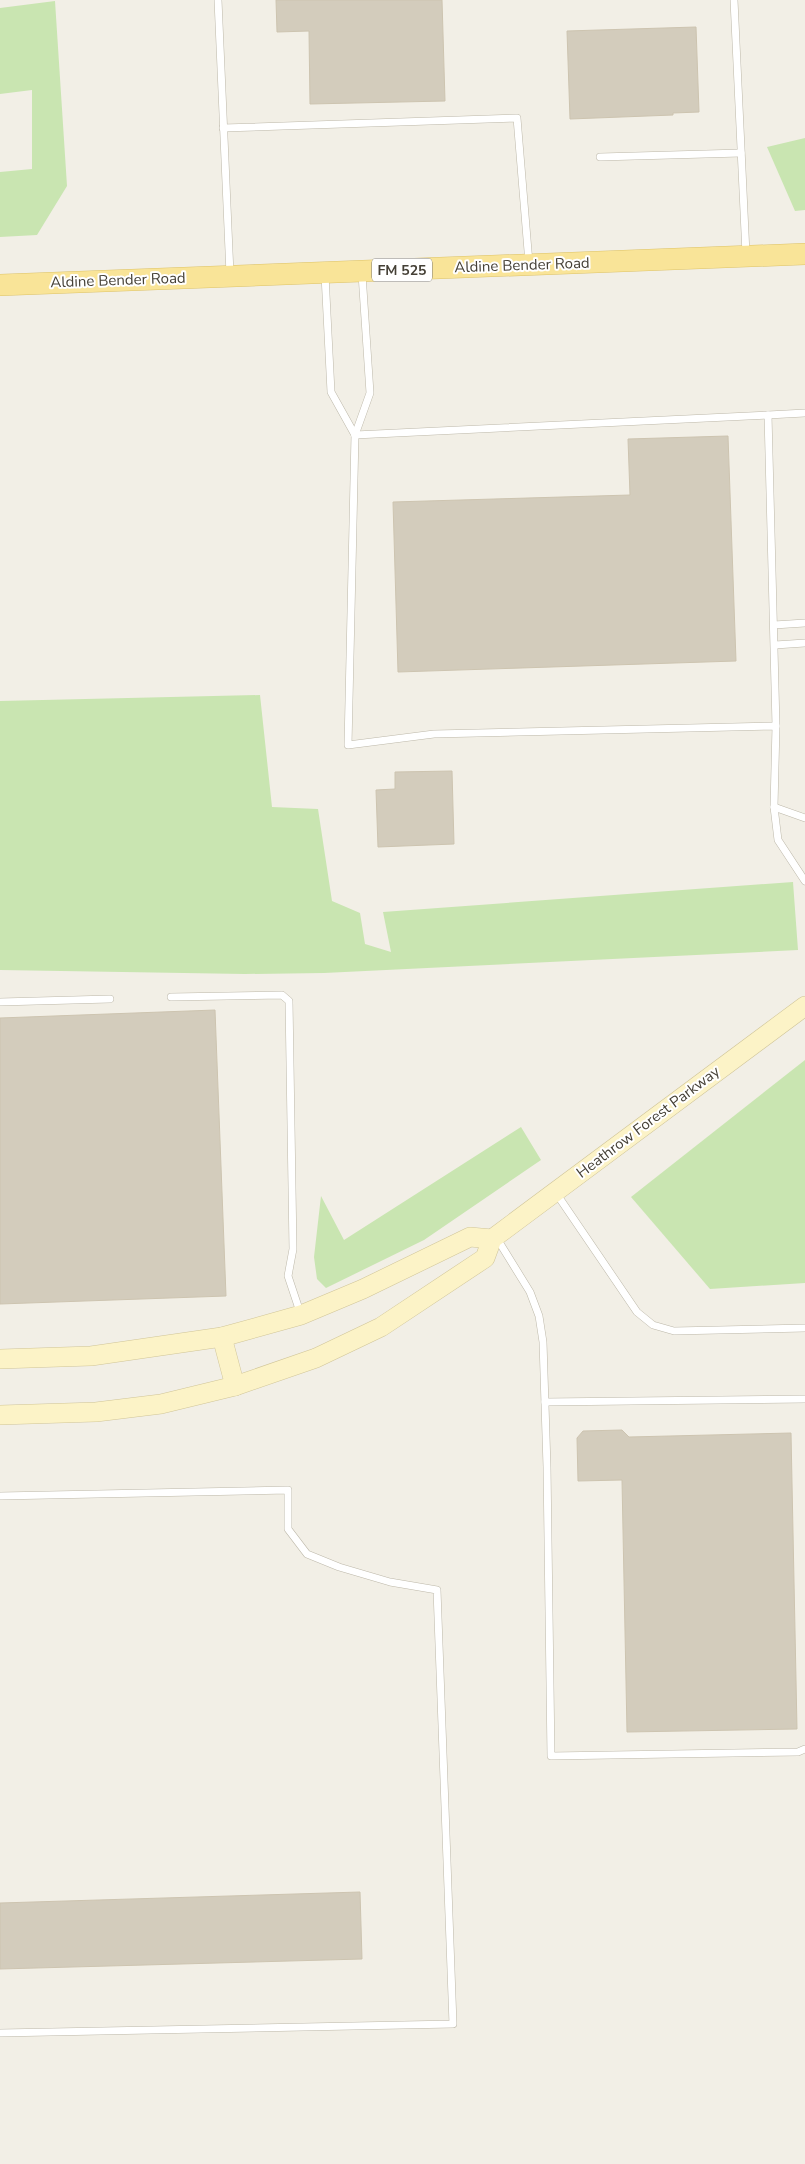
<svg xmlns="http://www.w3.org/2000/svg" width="805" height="2164" viewBox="0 0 805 2164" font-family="'Nunito Sans',sans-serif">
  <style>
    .green { fill: #c9e5b1 }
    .building { fill: #d3ccbc; stroke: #cdc4b0 }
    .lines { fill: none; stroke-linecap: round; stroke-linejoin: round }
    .lane-casing { stroke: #bdb8a9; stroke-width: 8 }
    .secondary-casing { stroke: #d0c598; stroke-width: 20 }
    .primary-casing { stroke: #ddc369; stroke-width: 22 }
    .lane { stroke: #fff; stroke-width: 7 }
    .secondary { stroke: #fcf3c7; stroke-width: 19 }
    .primary { stroke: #f9e498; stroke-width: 21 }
    .labels { text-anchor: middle; stroke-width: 4; stroke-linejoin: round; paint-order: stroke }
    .shield { fill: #fff; stroke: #7d7972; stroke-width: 1 }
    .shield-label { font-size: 14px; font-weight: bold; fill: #454036 }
    .street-label { font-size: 15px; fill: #454036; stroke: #fff }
  </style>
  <rect width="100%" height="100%" fill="#f2efe6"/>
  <g class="green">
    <path d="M55 1 67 186 37 235 0 237V172L32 169V90L0 94V8Z"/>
    <path d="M805 138V210L795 211 767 147Z"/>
    <path d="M260 695 272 807 318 809 332 901 360 913 365 944 391 952 383 912 793 882 798 950 324 973 245 974 0 970V701Z"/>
    <path d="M805 1060V1283L710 1289 631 1197Z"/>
    <path d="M521 1127 541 1160 424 1240 326 1288 317 1279 314 1257 321 1196 344 1240Z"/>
  </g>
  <g class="building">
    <path d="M276 0H442L445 101 310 104 309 31 277 32Z"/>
    <path d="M696 27 699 112 673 113V115L570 119 567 31Z"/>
    <path d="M728 436 736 661 398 672 393 502 630 495 628 439Z"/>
    <path d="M452 771 454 844 378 847 376 790 395 789V772Z"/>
    <path d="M215 1010 226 1296 0 1304V1018Z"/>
    <path d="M622 1430 629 1437 791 1433 797 1729 627 1732 622 1480 578 1481 577 1438 583 1431Z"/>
    <path d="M360 1892 362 1959 0 1969V1903Z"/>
  </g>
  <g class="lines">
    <defs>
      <g id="lane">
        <path d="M218 0 230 274"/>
        <path d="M734 0 746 254"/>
        <path d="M223 128 517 118 529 263"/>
        <path d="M600 157 741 153"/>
        <path d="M362 274 370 393 355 435 348 745 434 734 776 726 774 807 778 840 805 881"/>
        <path d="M325 275 331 392 355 435"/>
        <path d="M768 415 805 413"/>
        <path d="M355 435 768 415 776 726"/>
        <path d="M774 625 805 623"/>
        <path d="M775 645 805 643"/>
        <path d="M774 807 805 818"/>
        <path d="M171 997 282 995 289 1001 293 1249 288 1276 301 1315"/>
        <path d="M0 1002 110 999"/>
        <path d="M556 1193 637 1312 653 1325 674 1331 805 1328"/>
        <path d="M496 1237 530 1292 539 1316 543 1342 547 1467 551 1756 798 1752 805 1749"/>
        <path d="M545 1402 805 1399"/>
        <path d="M0 1496 288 1490V1529L307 1554 339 1567 390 1582 437 1590 453 2024 0 2033"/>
      </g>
      <g id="secondary">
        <path d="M222 1337 235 1386"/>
        <path d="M0 1359 91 1356 222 1337 301 1315 363 1289 470 1237 492 1239"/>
        <path d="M0 1415 96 1412 161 1404 235 1386 316 1358 381 1327 485 1258 492 1239 805 1006"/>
      </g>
      <path id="primary" d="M0 285 805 254"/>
    </defs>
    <use href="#lane" class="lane-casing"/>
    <use href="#secondary" class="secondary-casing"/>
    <use href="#primary" class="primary-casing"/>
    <use href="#lane" class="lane"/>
    <use href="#secondary" class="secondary"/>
    <use href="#primary" class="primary"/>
  </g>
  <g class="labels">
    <rect class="shield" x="372" y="258.5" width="60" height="23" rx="4"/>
    <g class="shield-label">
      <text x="402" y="275">FM 525</text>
    </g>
    <g class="street-label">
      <text transform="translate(522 265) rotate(-2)" y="5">Aldine Bender Road</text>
      <text transform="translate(118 280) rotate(-2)" y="5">Aldine Bender Road</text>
      <text transform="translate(648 1122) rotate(-37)" y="5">Heathrow Forest Parkway</text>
    </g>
  </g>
</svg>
